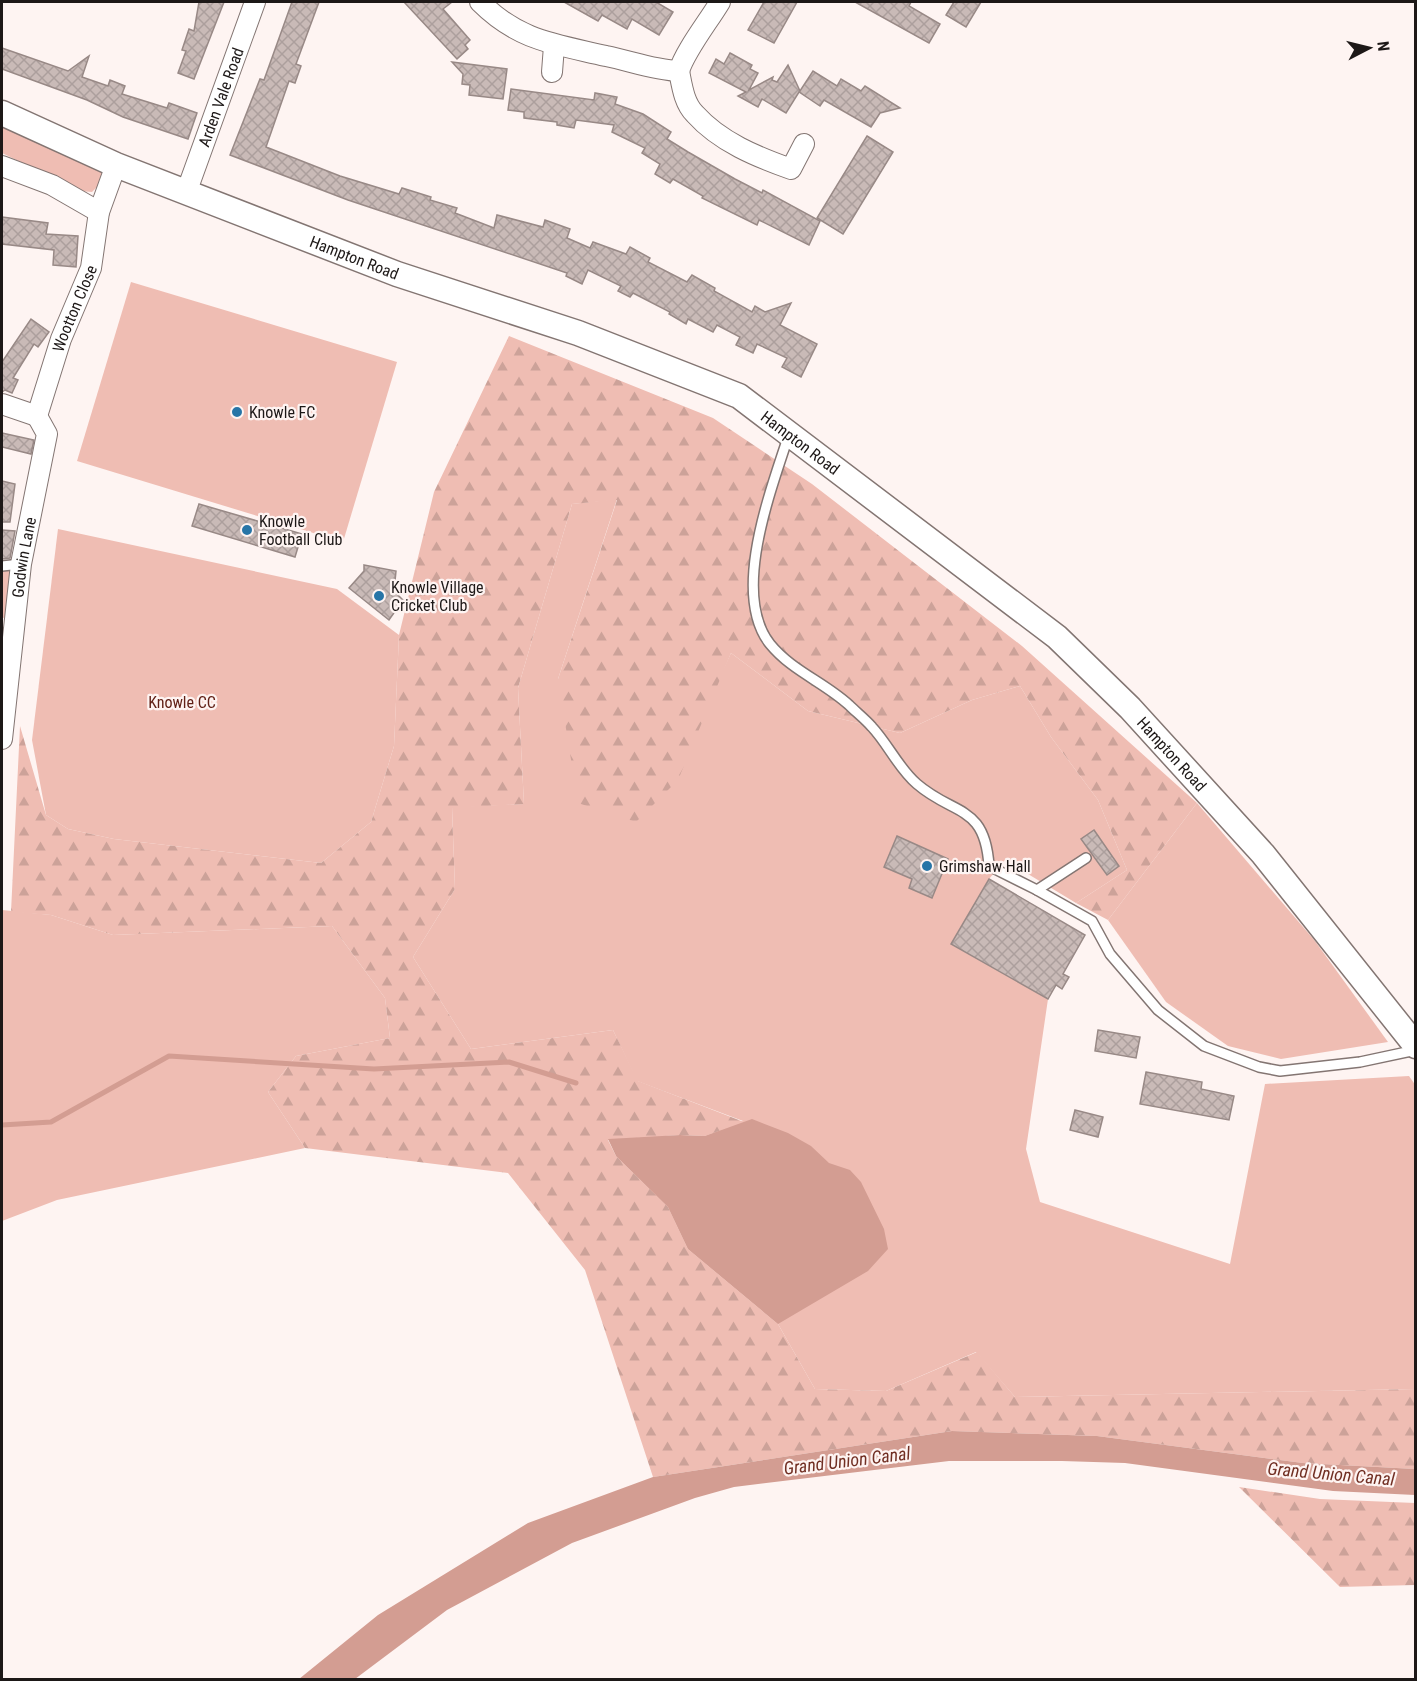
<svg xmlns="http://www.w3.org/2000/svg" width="1417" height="1681" viewBox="0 0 1417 1681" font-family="'Roboto Condensed',sans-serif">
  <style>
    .green { fill: #efbdb3 }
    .forest { fill: url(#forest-firs) }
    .water { fill: #d39d92 }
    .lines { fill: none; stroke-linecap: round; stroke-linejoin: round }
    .stream { stroke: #d39d92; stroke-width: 5 }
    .building { fill: url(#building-cross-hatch); stroke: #988986; stroke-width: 1.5 }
    .service-casing { stroke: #837572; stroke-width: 12 }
    .minor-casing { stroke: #837572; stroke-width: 22 }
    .tertiary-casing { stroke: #837572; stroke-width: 27 }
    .service { stroke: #fff; stroke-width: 9 }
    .minor { stroke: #fff; stroke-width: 20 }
    .tertiary { stroke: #fff; stroke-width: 24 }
    .poi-dot { fill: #2775a7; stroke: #fef4f2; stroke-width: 2 }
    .labels { text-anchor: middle; stroke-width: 4.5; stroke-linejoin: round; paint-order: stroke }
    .street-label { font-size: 16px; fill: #1d1817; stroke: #fef4f2 }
    .poi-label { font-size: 16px; fill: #1d1817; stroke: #fef4f2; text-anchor: start }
    .park-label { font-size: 16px; fill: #612016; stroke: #fef4f2 }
    .water-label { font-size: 18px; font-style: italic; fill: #712f23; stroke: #fef4f2 }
  </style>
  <defs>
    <pattern id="forest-firs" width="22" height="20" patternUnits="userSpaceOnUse" patternTransform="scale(1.5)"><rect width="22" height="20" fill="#efbdb3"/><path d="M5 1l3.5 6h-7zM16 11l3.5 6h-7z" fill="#cca299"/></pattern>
    <pattern id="building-cross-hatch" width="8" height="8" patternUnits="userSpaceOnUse" patternTransform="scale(1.5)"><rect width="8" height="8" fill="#c9bab7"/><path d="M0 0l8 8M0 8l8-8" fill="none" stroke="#ac9f9d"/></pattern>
  </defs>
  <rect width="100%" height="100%" fill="#fef4f2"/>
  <g class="green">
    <path d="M2 121 95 162 102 174 99 185 92 192 80 191 2 153Z"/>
    <path d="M131 282 397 362 343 542 77 461Z"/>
    <path d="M617 499 558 679 716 685 731 653 808 711 900 733 972 700 1020 686 1051 737 1098 800 1127 870 1076 903 1005 860 989 879 951 944 1048 999 1026 1149 1040 1202 1230 1264 1265 1084 1409 1076 1416 1086 1415 1389 1015 1397 976 1352 886 1391 815 1389 778 1324 688 1249 668 1207 616 1156 642 1136H705L743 1121 637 1081 613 1030 471 1049 413 957 455 889 452 807 524 804 518 688 572 504Z"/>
    <path d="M58 529 337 589 399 635 394 746 371 822 321 863 114 839 68 829 46 815 32 740Z"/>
    <path d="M16 567 10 617 2 618V570Z"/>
    <path d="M1197 803 1315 941 1388 1042 1281 1059 1228 1046 1166 1002 1108 920Z"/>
    <path d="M2 910 51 915 113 935 332 926 385 998 390 1038 296 1056 268 1092 305 1148 57 1200 2 1221Z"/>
  </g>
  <g class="forest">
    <path d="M509 336 713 418 812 484 1022 646 1197 803 1108 920 1076 903 1127 870 1098 800 1051 737 1020 686 972 700 900 733 808 711 731 653 678 780 636 822 578 803 558 679 617 500 572 504 518 688 524 804 452 808 455 889 413 957 471 1049 613 1030 638 1081 744 1122 705 1136 680 1135 608 1140 616 1156 668 1207 688 1249 778 1324 815 1389 886 1391 977 1352 1015 1397 1415 1389V1469L1303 1463 1097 1436 952 1431 653 1477 585 1270 508 1173 305 1148 268 1092 296 1056 390 1038 385 998 332 926 113 935 51 915 11 912 20 726 46 815 68 829 114 839 321 863 371 822 394 746 399 635 434 492Z"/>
    <path d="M1239 1487 1320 1499 1415 1503V1585L1340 1587Z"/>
  </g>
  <g class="water">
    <path d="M752 1119 788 1133 811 1146 829 1163 850 1170 861 1182 884 1229 888 1249 868 1271 778 1324 688 1249 668 1207 616 1156 608 1139 680 1135 705 1136Z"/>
    <path d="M952 1431 1097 1436 1303 1463 1415 1469V1495L1333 1491 1125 1463 1062 1461H949L734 1487 695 1498 572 1543 447 1610 355 1679H299L378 1615 528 1523 653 1477Z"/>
  </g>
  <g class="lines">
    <path class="stream" d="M2 1125 51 1122 169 1056 374 1069 509 1062 576 1083"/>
  </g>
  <g class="building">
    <path d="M199 2H224L194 79 178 73 186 51 182 50 189 29 194 31Z"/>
    <path d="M292 2H319L296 64 301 66 295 83 289 81 266 147 340 176 399 194 402 188 431 197 430 200 457 208 455 213 494 228 497 215 543 227 545 220 570 229 567 238 590 248 593 242 626 254 630 247 650 258 648 262 687 282 692 275 715 288 714 291 752 312 755 306 765 312 791 303 780 325 817 344 801 377 782 367 787 358 757 344 753 353 736 345 740 337 717 325 713 332 688 319 686 324 669 314 670 312 633 293 630 297 618 291 621 286 588 270 582 284 566 276 567 273 348 200 230 155 260 79 264 80Z"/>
    <path d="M404 2H452L443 9 470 40 465 45 468 49 457 59Z"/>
    <path d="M564 2H656L673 12 659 35 632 19 627 29 602 15 598 21Z"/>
    <path d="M764 2H797L774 43 748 30Z"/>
    <path d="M855 2H911L909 6 940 24 929 43Z"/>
    <path d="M954 2H981L966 27 946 15Z"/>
    <path d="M2 48 68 71 89 56 82 77 108 86 110 80 125 86 122 94 167 108 169 103 197 113 188 139 123 117 87 100 2 69Z"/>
    <path d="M730 53 752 65 750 69 758 73 749 90 773 77 772 80 777 82 788 65 800 91 813 71 837 86 841 79 861 91 865 86 900 108 880 113 871 127 824 100 820 106 799 92 786 113 762 99 758 107 738 96 746 92 709 73 716 59 724 64Z"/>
    <path d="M452 62 507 69 503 99 469 95 470 85 462 84 463 74Z"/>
    <path d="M511 89 594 100 595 93 617 97 615 104 643 114 671 132 667 139 688 152 735 179 762 193 763 190 820 221 809 245 759 220 757 225 702 198 703 196 673 179 670 183 655 174 660 164 642 153 645 148 612 132 614 125 576 120 574 128 557 125V122L524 118V112L508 110Z"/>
    <path d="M867 136 893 152 843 234 817 218Z"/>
    <path d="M2 217 48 223 46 234 78 236 76 267 53 265 54 250 2 244Z"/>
    <path d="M31 319 49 332 38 347 34 344 13 378 18 380 12 393 5 390 2 392V362Z"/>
    <path d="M2 433 34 440 31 454 2 447Z"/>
    <path d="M2 481 15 484 10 522H2Z"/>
    <path d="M199 504 302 534 295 557 192 526Z"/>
    <path d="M2 530 15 531 10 558 2 559Z"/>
    <path d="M364 565 396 571 394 591 403 600 389 620 349 588 364 571Z"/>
    <path d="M1094 830 1119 866 1107 875 1081 839Z"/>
    <path d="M897 836 948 859 932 898 909 888 912 879 884 867Z"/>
    <path d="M989 879 1085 935 1063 974 1069 977 1062 989 1056 985 1048 999 951 944Z"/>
    <path d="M1098 1030 1140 1037 1136 1058 1095 1051Z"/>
    <path d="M1146 1072 1202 1082 1201 1089 1234 1096 1229 1120 1140 1104Z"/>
    <path d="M1075 1110 1103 1117 1098 1137 1070 1130Z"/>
  </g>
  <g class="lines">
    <defs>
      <g id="service">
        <path d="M789 434C772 488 730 593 770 644 792 671 824 682 849 705 856 712 865 719 872 727 888 744 899 769 917 784 954 816 985 804 989 866L1037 890 1086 858"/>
        <path d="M2 566 21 564"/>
        <path d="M1037 890 1092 921 1110 954 1158 1010 1204 1046 1259 1067 1280 1071 1360 1062 1416 1050"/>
      </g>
      <g id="minor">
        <path d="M480 2C519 41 555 44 606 56 631 61 653 70 679 71 685 51 708 22 720 2"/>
        <path d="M679 71C682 86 684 103 695 114 720 142 757 157 791 169L804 144"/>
        <path d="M552 72 554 46"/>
        <path d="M2 166 52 185 99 212"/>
        <path id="s1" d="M186 193 255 2"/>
        <path d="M2 404 37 416"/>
        <path id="s2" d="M37 416 61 339 91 268 99 212 116 165"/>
        <path id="s3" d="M2 739 21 564 47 434 37 416"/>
      </g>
      <g id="tertiary">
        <path id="s4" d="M2 113 116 165 397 274 578 333 739 396 1057 637 1130 708 1263 854 1416 1046"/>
      </g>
    </defs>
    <use href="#service" class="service-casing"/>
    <use href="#minor" class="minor-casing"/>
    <use href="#tertiary" class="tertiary-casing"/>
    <use href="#service" class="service"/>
    <use href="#minor" class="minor"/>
    <use href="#tertiary" class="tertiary"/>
  </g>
  <g class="poi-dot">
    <circle cx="237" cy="412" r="6"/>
    <circle cx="247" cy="530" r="6"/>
    <circle cx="379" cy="596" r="6"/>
    <circle cx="927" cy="866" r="6"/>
  </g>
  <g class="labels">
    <g class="street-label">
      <text dy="6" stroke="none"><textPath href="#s1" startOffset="102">Arden Vale Road</textPath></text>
      <text dy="6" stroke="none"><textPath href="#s4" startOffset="381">Hampton Road</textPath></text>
      <text dy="6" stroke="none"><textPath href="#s2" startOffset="114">Wootton Close</textPath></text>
      <text dy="6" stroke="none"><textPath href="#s4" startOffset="867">Hampton Road</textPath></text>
      <text dy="6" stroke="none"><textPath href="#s3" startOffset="183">Godwin Lane</textPath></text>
      <text dy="6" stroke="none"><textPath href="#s4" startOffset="1353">Hampton Road</textPath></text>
    </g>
    <g class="poi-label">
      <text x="249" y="418">Knowle FC</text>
      <text x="259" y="527">Knowle<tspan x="259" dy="18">Football Club</tspan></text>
      <text x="391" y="593">Knowle Village<tspan x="391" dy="18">Cricket Club</tspan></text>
      <text x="939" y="872">Grimshaw Hall</text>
    </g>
    <g class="park-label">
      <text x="182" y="708">Knowle CC</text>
    </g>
    <g class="water-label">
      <text transform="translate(847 1461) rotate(-7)" y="6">Grand Union Canal</text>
      <text transform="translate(1331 1474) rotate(5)" y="6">Grand Union Canal</text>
    </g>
  </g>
  <rect width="1417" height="1681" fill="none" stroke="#1d1817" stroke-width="6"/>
  <g transform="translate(1369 48) rotate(83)" stroke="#fef4f2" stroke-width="4.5" paint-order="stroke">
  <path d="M0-4.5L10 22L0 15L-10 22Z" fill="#1d1817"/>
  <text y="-9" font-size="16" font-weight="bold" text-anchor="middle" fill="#1d1817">N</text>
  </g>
</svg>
